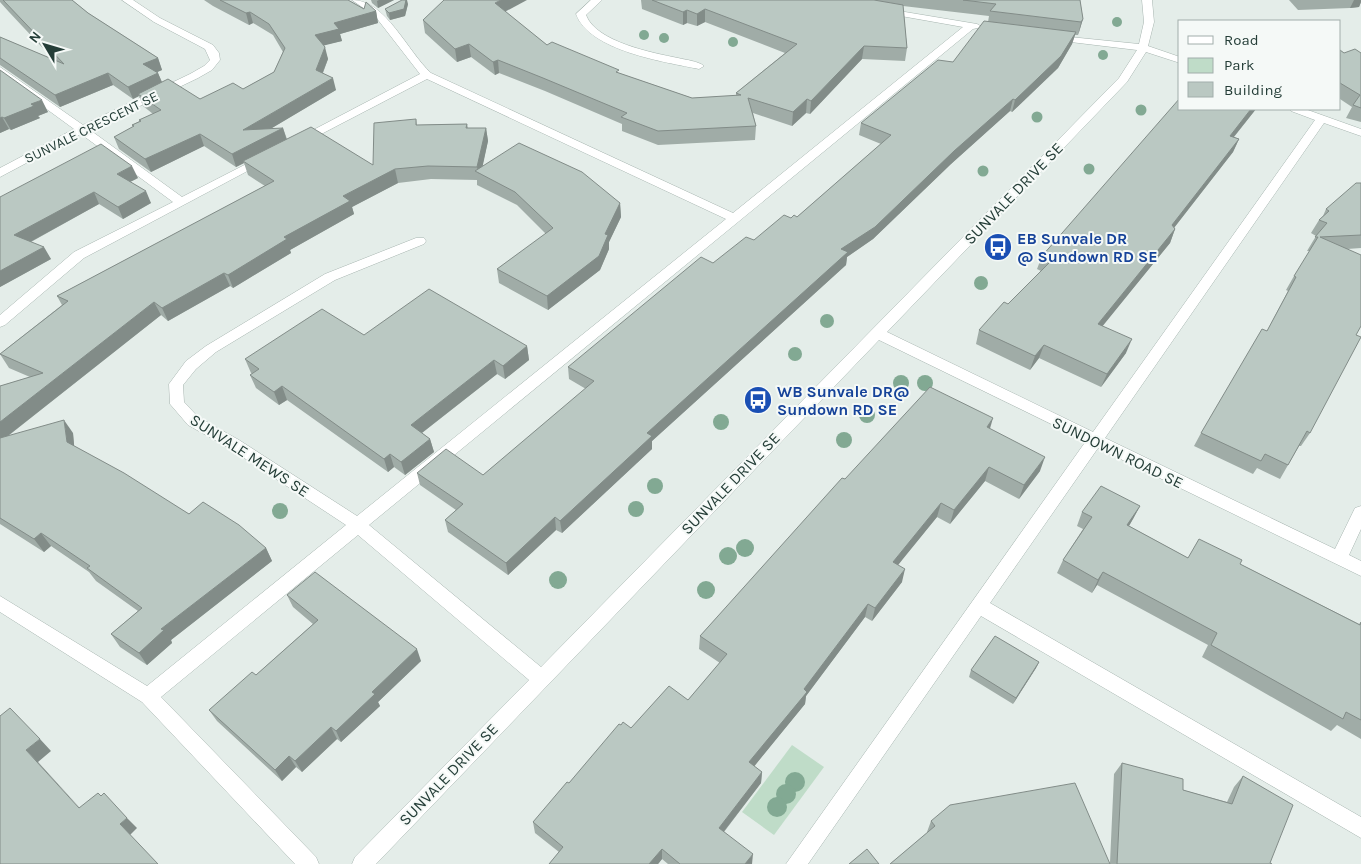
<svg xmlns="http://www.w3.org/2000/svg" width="1361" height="864" viewBox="0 0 1361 864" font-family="Karla,sans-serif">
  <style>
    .green { fill: #bfdcc8 }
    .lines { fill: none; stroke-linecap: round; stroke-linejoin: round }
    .minor-casing { stroke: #a7b5b0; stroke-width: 1 }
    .minor { fill: #fff; fill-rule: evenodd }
    .tree { fill: #82a993 }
    .wall { fill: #a0aca7 }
    .shaded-wall { fill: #828c88 }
    .building { fill: #bac8c2; stroke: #828c88 }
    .labels { text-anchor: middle; stroke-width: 4; stroke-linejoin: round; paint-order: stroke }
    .far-street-label { font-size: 14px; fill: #253e38; stroke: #f5f9f7 }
    .street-label { font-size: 16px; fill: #253e38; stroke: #f5f9f7 }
    .transit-label { font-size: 16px; font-weight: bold; fill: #164399; stroke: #f5f9f7; text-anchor: start }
  </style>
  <rect width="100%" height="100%" fill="#e4ede9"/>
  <path class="green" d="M792 745 824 767 774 835 742 812Z"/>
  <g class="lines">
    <defs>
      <g id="minor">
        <path d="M122 0H133L160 18 213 45 219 53 220 60 212 70 198 78 90 130 182 197 260 157H268L270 159 84 258 5 325 0 327V315L74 252 173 202 81 134 0 177V168L74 129 0 75V67L83 125 190 74 204 66 210 60 205 49 154 22Z"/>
        <path d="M352 0C386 0 407 51 431 73L733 213 963 27 884 13 881 12V8L977 24 982 27 973 29 369 525 541 667 1119 78 1137 50 1054 40 1050 39V35L1139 44 1144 22 1142 0H1152L1154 22 1148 46 1180 57V63L1146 52 1127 82 887 332 1093 432 1315 120 1291 111 1290 109H1305L1361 129V136L1324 123 1105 438 1335 549 1355 508 1361 506V529L1349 555 1361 561V576L1098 448 990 603 1361 817V838L981 616 808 864H786L1086 441 879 340 376 864H352L355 857 529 680 358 535 161 697 316 857 319 864H295L142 702 0 612V596L147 686 346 525 229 448 188 425 170 404 169 384 186 361 206 346 325 274 416 238H424L426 241 424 244 335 280 216 352 196 369 183 385 184 402 198 417 239 440 357 516 726 219 427 79 304 143H296V139L420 74 375 16Z"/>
        <path d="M591 0H602L586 15C596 42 653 53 678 58 686 60 698 61 704 66L699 69C665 62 589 51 576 14Z"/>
      </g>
    </defs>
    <use href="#minor" class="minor-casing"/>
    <use href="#minor" class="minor"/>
  </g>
  <g class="tree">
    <circle cx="1117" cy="22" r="5"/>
    <circle cx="644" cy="35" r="5"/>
    <circle cx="664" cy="38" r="5"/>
    <circle cx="733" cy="42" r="5"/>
    <circle cx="1103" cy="55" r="5"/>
    <circle cx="1141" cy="110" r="5.5"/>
    <circle cx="1037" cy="117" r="5.5"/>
    <circle cx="1089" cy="169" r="5.5"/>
    <circle cx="983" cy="171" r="5.5"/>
    <circle cx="981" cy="283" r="7"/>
    <circle cx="827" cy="321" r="7"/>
    <circle cx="795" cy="354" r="7"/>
    <circle cx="901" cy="383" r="8"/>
    <circle cx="925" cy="383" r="8"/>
    <circle cx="867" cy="415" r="8"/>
    <circle cx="721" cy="422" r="8"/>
    <circle cx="844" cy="440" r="8"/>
    <circle cx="655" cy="486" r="8"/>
    <circle cx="636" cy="509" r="8"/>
    <circle cx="280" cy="511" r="8"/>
    <circle cx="745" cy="548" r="9"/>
    <circle cx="728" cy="556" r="9"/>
    <circle cx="558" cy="580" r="9"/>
    <circle cx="706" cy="590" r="9"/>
    <circle cx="795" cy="782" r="10"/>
    <circle cx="786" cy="794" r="10"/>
    <circle cx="777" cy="807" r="10"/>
  </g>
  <g class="wall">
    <path d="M0 0H72L88 13 158 58 162 70 157 72 158 73 162 82 200 99 243 89 274 72 283 52 273 35 253 23 249 25 213 6 204 0H348L364 9 376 11 378 23 340 34 342 41 323 45 328 59 323 73 336 90 270 129 283 128 287 139 373 165 416 119 417 125 467 124 468 128H486L488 141 482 167 620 203 621 217 609 242V249L600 270 548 310 499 283 497 269 546 234 517 205 477 185V180L431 179 398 183 352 207 354 214 290 250 291 253 233 288 230 286 168 321 161 315 8 436 73 433 74 446 189 514 266 548 272 561 171 640 172 643 147 665 120 647 111 634 138 611 96 581 89 572 51 546 44 552 0 524V386L30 377 9 368 0 354 62 305 57 296 265 186 248 175 244 163 236 167 204 146 151 172 119 149 114 137 133 127 132 125 140 121 139 120 153 114 143 106 139 96 133 99 113 85 60 107 0 65V37L54 60 9 12 0 2Z"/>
    <path d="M371 0H394L378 8 372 3Z"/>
    <path d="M641 0H1080L1083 19 1079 32 1078 35H1075L1072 44 1058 68 1012 112 1010 111 951 164 873 239 847 257 846 265 652 441V449L562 533 556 530 508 575 448 532 445 520 456 510 420 485 417 473 483 475 586 389 569 379 568 367 713 263 754 240 791 218 797 217 881 144 859 135 861 123 953 62 988 22 989 16 903 6 907 48 905 61 862 59 810 114 806 113 792 126 753 113 756 126 755 140 658 145 622 131V124L545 91 499 73 495 75 471 57 457 62 425 33 423 20 505 12 547 45 619 73 692 98 736 96V93L785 53 705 22 697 26 687 23 683 25 642 9Z"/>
    <path d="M1289 0H1361V2L1359 7 1350 8 1298 10Z"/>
    <path d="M408 4 405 16 390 20 387 16 385 9Z"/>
    <path d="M1340 50 1344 53H1361V122L1346 118 1352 107 1340 99Z"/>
    <path d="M0 70 48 112 38 116 40 118 11 130 9 129 0 133Z"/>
    <path d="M1180 109H1256L1234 137 1239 139 1233 152 1174 228 1175 229 1170 243 1102 326 1126 353 1101 387 1039 358 1030 370 976 344 979 330 1008 304 1041 271 1037 269 1042 256Z"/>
    <path d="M138 178 130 182 151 203 123 219 99 204 31 242 51 259 0 287V197Z"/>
    <path d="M1361 183V248L1347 249 1310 433 1301 446H1299L1288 465 1280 479 1257 468 1253 474 1194 446 1201 433 1267 331 1288 291 1286 290 1294 276 1310 251H1307L1316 236 1311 233 1319 220 1323 216 1326 209Z"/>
    <path d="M364 335 527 346 529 360 505 379 497 374 422 433 430 439 434 452 405 475 394 467 388 472 287 400 279 405 256 388 250 375 252 373H251L245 359Z"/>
    <path d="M990 429 1040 471 1019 499 985 481 950 524 937 517 898 564 902 582 872 621 865 617 806 696 805 704 754 766 762 772 761 783 724 832 752 864H668L662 859 658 864H549L559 852 535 833 533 822 569 783 621 725 631 728 688 700 720 663 699 649 700 636 845 479Z"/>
    <path d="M1140 506 1129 526 1188 558 1240 564 1359 624 1361 622V739L1337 725 1331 731 1202 657 1208 645 1097 585 1092 593 1057 573 1063 560 1083 529 1077 526 1082 512Z"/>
    <path d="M287 595 421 661 378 702 380 706 341 742 337 739 302 772 296 767 282 781 217 721 209 710 256 675 313 624 293 607Z"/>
    <path d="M1039 662 1036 668 1013 704 969 677 971 670Z"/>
    <path d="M1122 763 1183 790 1227 802 1234 787 1243 776 1270 863 1272 864H890L927 833V832L931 821 1110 863 1114 774Z"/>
  </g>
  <g class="shaded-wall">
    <path d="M379 0H394L378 8 377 1Z"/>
    <path d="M406 0H407L408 4 405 16 390 20 389 13Z"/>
    <path d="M501 0H527L497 16 495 3Z"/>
    <path d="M1354 0H1361V2L1359 7 1350 8Z"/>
    <path d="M705 9V22L697 26V14Z"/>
    <path d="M687 10V23L683 25V12Z"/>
    <path d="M376 11 378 23 340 34 342 41 318 47 315 35 334 23Z"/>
    <path d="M250 12 253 23 249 25 246 13Z"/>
    <path d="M1083 19 1079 32 1078 35 1081 22Z"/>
    <path d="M1076 32 1072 44 1058 68 1012 112 1015 100Z"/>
    <path d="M469 44 471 57 457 62 455 49Z"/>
    <path d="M864 46 862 59 810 114 811 101Z"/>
    <path d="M325 47 328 59 319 82 316 70Z"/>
    <path d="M158 58 162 70 148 76 143 64Z"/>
    <path d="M498 60 499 73 495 75 493 62Z"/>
    <path d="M108 73 113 85 60 107 55 95Z"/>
    <path d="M158 73 163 85 138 94 139 96 133 99 128 87Z"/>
    <path d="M333 78 336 90 247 143 243 130Z"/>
    <path d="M807 99 806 113 792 126 793 112Z"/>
    <path d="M1013 99 1010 111 951 164 873 239 847 257 846 265 652 441V449L562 533 560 521 647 433 841 249Z"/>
    <path d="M42 100 48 112 38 116 40 118 11 130 4 118 31 104Z"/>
    <path d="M1251 109H1256L1224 149 1230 136Z"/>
    <path d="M2 117 9 129 0 133V118Z"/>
    <path d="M283 128 287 141 243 161 244 163 236 167 232 154Z"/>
    <path d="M486 128 488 141 481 174 478 173 477 167Z"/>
    <path d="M200 134 204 146 151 172 145 159Z"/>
    <path d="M1239 139 1233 152 1166 238 1172 225Z"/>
    <path d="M132 166 138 178 122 186 117 174Z"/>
    <path d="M395 169 398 183 352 207 354 214 290 250 291 253 233 288 228 275 343 196Z"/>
    <path d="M146 191 151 203 123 219 118 207Z"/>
    <path d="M94 192 99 204 21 247 14 235Z"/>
    <path d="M620 203 621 217 609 242V249L600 270 548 310 547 296 605 234Z"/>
    <path d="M1175 229 1170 243 1093 338 1098 324Z"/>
    <path d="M44 247 51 259 0 287V271Z"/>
    <path d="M224 273 230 286 168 321 162 308Z"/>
    <path d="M154 302 161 315 0 442V422Z"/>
    <path d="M1132 339 1126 353 1101 387 1107 374Z"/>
    <path d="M1044 345 1039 358 1030 370 1035 356Z"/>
    <path d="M527 346 529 360 505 379 503 366Z"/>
    <path d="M494 360 497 374 414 439 411 425Z"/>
    <path d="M282 386 287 400 279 405 274 392Z"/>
    <path d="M993 418 989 432 987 427Z"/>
    <path d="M64 420 73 433 75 455 67 442Z"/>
    <path d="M430 439 434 452 405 475 401 462Z"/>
    <path d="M390 454 394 467 388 472 384 459Z"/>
    <path d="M1045 457 1040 471 1019 499 1024 485Z"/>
    <path d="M989 467 985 481 950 524 954 510Z"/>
    <path d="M941 503 937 517 890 575 893 562Z"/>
    <path d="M1140 506 1133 519 1121 539 1127 525Z"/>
    <path d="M555 517 556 530 508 575 506 563Z"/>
    <path d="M41 533 51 546 44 552 34 539Z"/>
    <path d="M266 548 272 561 171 640 172 643 147 665 139 653 161 629Z"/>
    <path d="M905 569 902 582 872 621 875 608Z"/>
    <path d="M1103 572 1097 585 1092 593 1098 580Z"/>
    <path d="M868 604 865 617 806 696 805 704 748 774 749 762Z"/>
    <path d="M417 649 421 661 378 702 380 706 341 742 336 731 372 692Z"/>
    <path d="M1039 662 1036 668 1013 704 1016 698Z"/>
    <path d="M331 727 337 739 302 772 295 761Z"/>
    <path d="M40 739 51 751 38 762 90 819 26 750Z"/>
    <path d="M289 756 296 767 282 781 275 770Z"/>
    <path d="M762 772 761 783 718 839 719 828Z"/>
    <path d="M127 818 137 828 130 835 120 824Z"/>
    <path d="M662 849V859L658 864H649Z"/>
    <path d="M753 854 752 864H745Z"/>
  </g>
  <g class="building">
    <path d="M3 0H72L88 13 158 58 143 64 158 73 128 87 108 73 55 95 0 58V37L64 64Z"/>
    <path d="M220 0H348L364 9 366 2 376 11 334 23 339 29 315 35 325 47 316 70 333 78 243 130 283 128 232 154 200 134 145 159 114 137 134 126 132 125 141 121 139 120 161 110 138 94 168 79 200 99 233 83 243 89 274 72 285 48 269 24 250 12 246 13Z"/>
    <path d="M402 0H406L404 9 389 13 385 9Z"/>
    <path d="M444 0H501L495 3 547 45 552 42 619 70 616 72 692 98 741 95 736 93 797 44 705 9 697 14 687 10 683 12 652 0H874L903 5 907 48 864 46 811 101 807 99 793 112 748 98 756 126 658 131 621 117 627 113 543 78 498 60 493 62 469 44 455 49 423 20Z"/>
    <path d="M963 0H1080L1083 19 1081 22 990 11 996 4Z"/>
    <path d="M984 21 1076 32 1061 56 1015 100 1013 99 954 151 875 227 841 249 848 252 647 433 652 436 560 521 555 517 506 563 445 520 463 504 417 473 446 449 483 475 594 381 568 367 701 257 713 263 746 237 754 240 784 215 791 218 794 215 797 217 891 135 861 123 938 60 953 62Z"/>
    <path d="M1355 49 1361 53V108L1353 105 1360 95 1340 83V50L1344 53Z"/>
    <path d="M0 70 42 100 31 104 34 106 4 118 2 117 0 118Z"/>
    <path d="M1180 98V109H1251L1230 136 1239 139 1172 225 1175 229 1098 324 1132 339 1107 374 1044 345 1035 356 979 330 1004 302 1008 304 1052 260 1042 256Z"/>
    <path d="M416 119V125L467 124 466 128H486L477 167 428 166 395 169 343 196 350 201 284 237 287 239 228 275 224 273 162 308 154 302 0 422V386L43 373 0 354 68 301 57 296 274 181 243 161 311 127 373 165 374 123Z"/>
    <path d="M519 143 582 172 620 203 605 234 608 235 599 256 547 296 497 269 553 228 515 192 475 171Z"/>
    <path d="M101 144 132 166 117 174 146 191 118 207 94 192 14 235 44 247 0 271V197Z"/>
    <path d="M1356 183H1361V235L1320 237 1361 255V326L1356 335 1361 337 1310 433 1307 431 1288 465 1265 454 1261 461 1201 433 1262 329 1267 331 1296 277 1294 276 1318 237H1315L1327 223 1319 220 1329 211 1326 209Z"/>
    <path d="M429 289 527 346 503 366 494 360 411 425 430 439 401 462 390 454 384 459 282 386 274 392 250 375 259 369 245 359 322 309 364 335Z"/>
    <path d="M930 387 993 418 987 427 1045 457 1024 485 989 467 954 510 941 503 893 562 905 569 875 608 868 604 804 689 807 692 749 762 762 772 719 828 753 854 745 864H680L662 849 649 864H549L563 847 533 822 567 782 569 783 619 724 621 725 623 722 631 728 669 686 688 700 727 654 700 636 842 478 845 479Z"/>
    <path d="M64 420 67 442 124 473 189 514 203 502 239 525 266 548 161 629 164 630 139 653 111 634 142 608 87 568 90 566 41 533 34 539 0 518V438Z"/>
    <path d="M1101 486 1140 506 1127 525 1188 558 1199 539 1242 560 1240 564 1360 625 1361 622V720L1346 712 1343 719 1211 645 1217 633 1103 572 1098 580 1063 560 1092 517 1082 512Z"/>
    <path d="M315 572 417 649 372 692 375 694 336 731 331 727 295 761 289 756 275 770 209 710 252 672 256 675 318 620 287 595Z"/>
    <path d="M995 636 1039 662 1016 698 971 670Z"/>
    <path d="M10 708 40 739 26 750 79 808 98 793 101 796 104 793 127 818 120 824 158 864H0V716Z"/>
    <path d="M1122 763 1183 779V790L1232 804 1243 776 1293 805 1270 863 1272 864H1117Z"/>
    <path d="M1075 783 1110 864H890L935 826 931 821 950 805Z"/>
    <path d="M867 849 879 864H849Z"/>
  </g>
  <defs>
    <symbol id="bus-disc" viewBox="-11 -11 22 22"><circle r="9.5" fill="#1a4fb4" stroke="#f5f9f7"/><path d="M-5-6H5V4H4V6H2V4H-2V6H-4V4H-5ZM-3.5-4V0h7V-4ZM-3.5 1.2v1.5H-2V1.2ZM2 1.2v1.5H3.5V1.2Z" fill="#fff"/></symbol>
  </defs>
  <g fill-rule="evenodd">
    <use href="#bus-disc" x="982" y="231" width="32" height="32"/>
    <use href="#bus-disc" x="742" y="384" width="32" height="32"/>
  </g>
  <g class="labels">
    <g class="far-street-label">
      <text transform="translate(91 127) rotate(-26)" y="5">SUNVALE CRESCENT SE</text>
    </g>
    <g class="street-label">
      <text transform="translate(1013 193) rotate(-46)" y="6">SUNVALE DRIVE SE</text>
      <text transform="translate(1118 452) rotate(26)" y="6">SUNDOWN ROAD SE</text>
      <text transform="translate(250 455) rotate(33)" y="6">SUNVALE MEWS SE</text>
      <text transform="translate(730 483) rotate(-46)" y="6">SUNVALE DRIVE SE</text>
      <text transform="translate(448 774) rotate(-46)" y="6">SUNVALE DRIVE SE</text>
    </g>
    <g class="transit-label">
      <text x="1017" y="244">EB Sunvale DR<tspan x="1017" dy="18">@ Sundown RD SE</tspan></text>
      <text x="777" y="397">WB Sunvale DR@<tspan x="777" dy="18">Sundown RD SE</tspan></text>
    </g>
  </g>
  <rect x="1178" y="20" width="162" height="90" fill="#f5f9f7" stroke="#a2aeab"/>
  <rect x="1188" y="36" width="25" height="8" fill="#ffffff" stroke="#a2aeab"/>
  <text x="1224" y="45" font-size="15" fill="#253e38">Road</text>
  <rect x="1188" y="58" width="25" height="15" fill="#bfdcc8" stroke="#a2aeab"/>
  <text x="1224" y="70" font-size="15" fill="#253e38">Park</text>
  <rect x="1188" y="82" width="25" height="15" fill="#bac8c2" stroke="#a2aeab"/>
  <text x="1224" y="95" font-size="15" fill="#253e38">Building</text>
  <g transform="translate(45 45) rotate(308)" stroke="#f5f9f7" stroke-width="4" paint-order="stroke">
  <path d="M0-4L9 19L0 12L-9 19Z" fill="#253e38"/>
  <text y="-8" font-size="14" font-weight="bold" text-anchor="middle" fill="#253e38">N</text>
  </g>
</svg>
